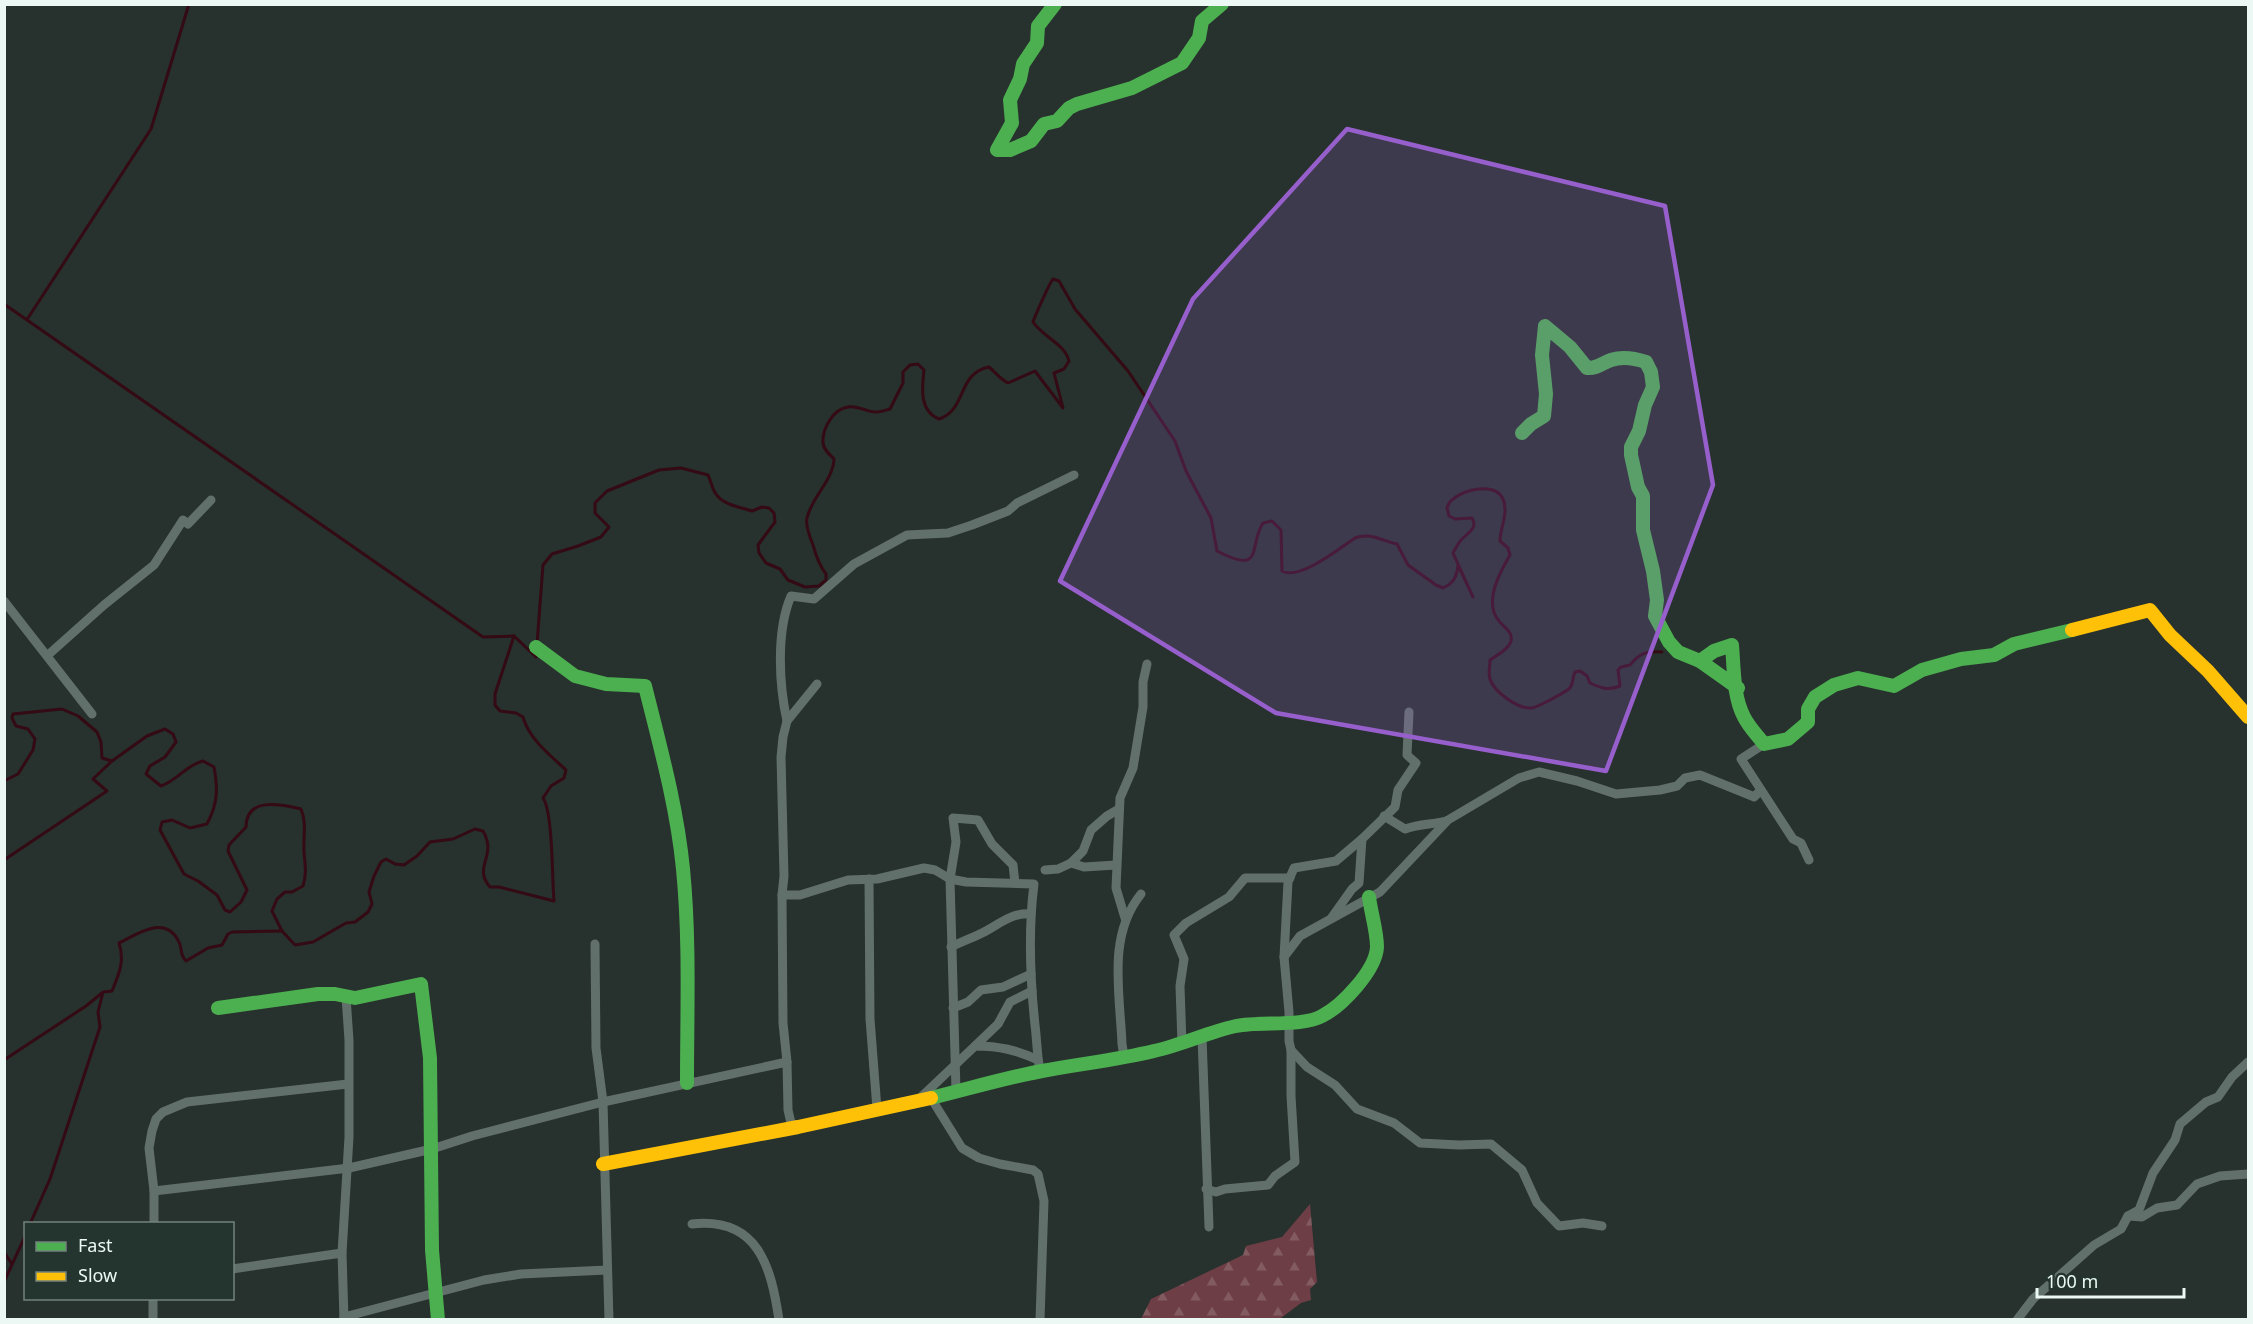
<svg xmlns="http://www.w3.org/2000/svg" width="2253" height="1324" viewBox="0 0 2253 1324" font-family="'Noto Sans',sans-serif">
  <style>
    .forest { fill: url(#forest-firs) }
    .lines { fill: none; stroke-linecap: round; stroke-linejoin: round }
    .stream { stroke: #340a14; stroke-width: 3 }
    .street { stroke: #61706a; stroke-width: 9 }
    .fast { stroke: #4caf50; stroke-width: 14 }
    .slow { stroke: #ffc107; stroke-width: 14 }
    .marked { fill: #975fcc; fill-opacity: 0.2; stroke: #975fcc; stroke-width: 4.5; stroke-linejoin: round }
  </style>
  <defs>
    <pattern id="forest-firs" width="22" height="20" patternUnits="userSpaceOnUse" patternTransform="scale(1.5)"><rect width="22" height="20" fill="#6d3e45"/><path d="M5 1l3.5 6h-7zM16 11l3.5 6h-7z" fill="#825b60"/></pattern>
  </defs>
  <rect width="100%" height="100%" fill="#27312d"/>
  <path class="forest" d="M1310 1204 1317 1282 1310 1289 1311 1300 1301 1303 1281 1318 1141 1319 1151 1299 1243 1255 1246 1246 1282 1237Z"/>
  <g class="lines">
    <g class="stream">
      <path d="M4 304 483 637 514 636"/>
      <path d="M28 318 151 129 189 4"/>
      <path d="M537 644 543 565 552 554 578 546 601 537 609 527 595 513V503L607 491 659 470 681 468 708 475C711 481 712 489 716 494 723 505 740 507 752 511L762 507 769 508 774 513 775 522 758 545 759 553 766 563 780 569 788 580 805 587 819 586 826 580V574C819 565 816 556 813 545 810 537 805 526 807 518 812 496 833 481 834 459 829 454 824 450 823 443 822 429 833 409 848 407 859 405 866 412 876 412 880 412 886 410 890 409L903 383V372L910 365 918 364 924 370C922 388 919 411 939 419 967 410 957 373 989 367 996 373 1000 379 1008 383L1035 371 1063 408 1054 373 1064 369 1069 361C1065 344 1043 337 1033 322 1035 316 1050 282 1053 279L1059 281 1075 309 1128 371 1175 441 1186 471 1211 518 1217 551C1265 576 1248 546 1263 523L1272 521 1281 530 1282 571C1299 581 1340 548 1355 538 1370 532 1382 541 1397 544L1408 565 1436 585 1443 588C1454 583 1457 576 1458 565L1473 597 1453 553C1456 548 1458 543 1462 539 1469 532 1478 528 1472 518L1455 519 1449 516 1447 508C1448 505 1449 502 1452 500 1463 489 1495 482 1503 499 1509 512 1500 528 1500 541L1508 548 1510 555C1500 572 1483 602 1499 621 1504 628 1513 631 1511 641 1509 649 1497 655 1490 660 1490 667 1488 673 1490 679 1494 692 1518 709 1531 708 1537 708 1563 693 1569 689 1574 684 1572 678 1575 672L1580 671 1587 676 1590 683C1601 688 1608 691 1620 686L1618 670 1621 667 1630 665C1640 653 1646 651 1662 652"/>
      <path d="M4 781 18 774 33 750 35 739 28 729 16 726 12 718 13 714 62 709 78 716 97 732 101 742 102 758 112 761 147 736 165 729 173 734 176 742 165 757 150 766 146 774 161 786C178 780 186 765 203 761L214 767C218 789 218 803 207 824L190 828 172 820 162 822 160 830 184 874 198 881 217 895 225 910 230 912 241 902 247 890 228 851 229 845 246 827C246 797 280 804 301 809 307 824 303 836 304 852 305 865 307 873 303 886L292 892H285L277 899 272 911 282 931 295 945 313 942 346 923 355 922 368 912 372 904 369 892 374 876 381 862 386 859 395 864 404 865 417 856 430 842 453 839 475 829 483 831C498 857 472 866 490 887H499L554 901C552 880 553 812 543 798L551 786 564 778 566 770C550 755 529 739 523 717L516 713 500 711 495 705V694L514 636 536 657V654"/>
      <path d="M4 860 107 791 93 779 112 761"/>
      <path d="M4 1060 86 1006 102 993"/>
      <path d="M30 1224 50 1179 100 1027 98 1012 103 992 112 991C119 974 125 961 119 943 136 935 164 914 178 940 183 948 179 954 186 961L208 948 222 945 228 934 232 932 282 931"/>
      <path d="M4 1252 12 1264"/>
      <path d="M4 1282 26 1234"/>
    </g>
    <g class="street">
      <path d="M4 601 92 714"/>
      <path d="M48 655 104 605 154 565 183 520 188 524 211 500"/>
      <path d="M787 721C779 685 776 631 791 596L814 599 854 564 907 535 948 533 972 525 1008 511 1017 503 1074 475"/>
      <path d="M1764 744 1741 759 1793 839 1801 843 1809 860"/>
      <path d="M1384 816 1405 829C1421 823 1431 825 1446 821"/>
      <path d="M1071 863 1083 851 1091 830 1107 816 1119 809"/>
      <path d="M1045 870 1058 869 1071 863 1084 867 1116 865"/>
      <path d="M869 879 870 1019 877 1109"/>
      <path d="M782 895H800L848 880 877 879 924 868 935 870 950 879 966 882 1034 884C1028 931 1030 978 1035 1025 1037 1041 1037 1056 1040 1071"/>
      <path d="M1332 917 1352 889 1359 883 1362 839 1395 807 1398 790 1416 763 1407 755 1409 712"/>
      <path d="M1125 918 1116 888 1120 798 1133 768 1143 707V682L1147 664"/>
      <path d="M595 944 596 1048 603 1102 609 1320"/>
      <path d="M951 947C963 941 975 937 986 931 1000 923 1014 912 1031 914"/>
      <path d="M1284 957 1300 936 1380 892 1448 820 1519 778 1539 772 1577 781 1616 794 1660 790 1677 786 1685 778 1700 775 1752 796 1754 797 1761 790"/>
      <path d="M953 1008 968 1002 981 990 1003 987 1031 974"/>
      <path d="M1202 1037 1209 1227"/>
      <path d="M1182 1044 1180 986 1184 959 1174 935 1186 923 1229 897 1245 878H1290"/>
      <path d="M975 1046 998 1024 1010 1002 1032 991"/>
      <path d="M1291 1050 1307 1067 1335 1085 1357 1109 1394 1123 1420 1143 1459 1145 1491 1144 1522 1170 1537 1203 1559 1226 1583 1223 1602 1226"/>
      <path d="M1124 1057 1122 1044C1120 993 1107 936 1141 894"/>
      <path d="M956 1091 950 879 956 842 953 818 978 820 992 844 1013 865 1015 883"/>
      <path d="M931 1098 962 1148 979 1158 1000 1164 1033 1170 1038 1174 1044 1201 1040 1320"/>
      <path d="M918 1100 975 1046C999 1046 1017 1050 1038 1060"/>
      <path d="M798 1127 791 1123 788 1110 787 1062 783 1023 782 895 784 876 781 757 783 737 787 721 817 684"/>
      <path d="M1206 1189 1216 1192 1225 1189 1268 1185 1275 1176 1295 1162 1291 1096V1050L1289 1041V1012L1284 957 1288 882 1294 868 1336 861 1362 839"/>
      <path d="M154 1191 349 1168 432 1149 472 1136 603 1102 787 1062"/>
      <path d="M2128 1216 2139 1210 2153 1173 2175 1140 2180 1124 2206 1102 2218 1097 2232 1077 2248 1062"/>
      <path d="M154 1224V1191L149 1148 152 1131 156 1119 163 1112 187 1102 348 1084"/>
      <path d="M692 1224C758 1217 771 1266 779 1320"/>
      <path d="M232 1269 342 1253"/>
      <path d="M344 1317 484 1280 521 1274 607 1270"/>
      <path d="M153 1320V1298"/>
      <path d="M344 1320 342 1253 349 1137V1040L346 997"/>
      <path d="M2017 1320 2033 1299 2094 1245 2121 1229 2128 1216 2142 1217 2157 1208 2177 1205 2197 1184 2220 1176 2248 1174"/>
    </g>
    <g class="fast">
      <path d="M1055 4 1038 26 1037 43 1023 64 1020 79 1010 100 1012 123 997 150H1010L1031 141 1044 124 1057 121 1069 108 1077 104 1132 88 1182 63 1199 38 1202 21 1222 4"/>
      <path d="M1522 433 1531 424 1544 416 1546 394 1542 355 1545 326 1570 347 1587 368C1597 369 1602 363 1611 360 1623 356 1634 358 1646 362L1651 372 1653 387 1645 405 1639 431 1631 447V455L1638 487 1643 496V530L1653 571 1657 600 1655 616 1669 642 1678 652 1700 661"/>
      <path d="M536 647 575 676 606 684 645 686C660 746 677 807 683 869 690 940 687 1012 687 1083"/>
      <path d="M1738 688 1700 661 1714 651 1732 645C1734 668 1733 696 1744 717 1749 727 1757 735 1764 744L1788 739 1808 722V709L1815 697 1834 685 1858 678 1894 686 1922 670 1961 659 1994 655 2014 644 2072 630"/>
      <path d="M218 1008 318 994H335L355 998 421 984 430 1058 432 1250 438 1320"/>
      <path d="M931 1098C968 1089 1004 1078 1042 1071 1079 1064 1117 1060 1154 1051 1182 1045 1208 1032 1236 1026 1260 1021 1303 1027 1322 1016 1342 1006 1376 970 1377 947 1377 931 1371 913 1369 897"/>
    </g>
    <g class="slow">
      <path d="M2072 630 2150 610 2170 635 2208 671 2248 717"/>
      <path d="M603 1164 798 1127 931 1098"/>
    </g>
  </g>
  <path class="marked" d="M1347 129 1665 206 1713 485 1606 771 1276 713 1060 581 1193 299Z"/>
  <rect width="2253" height="1324" fill="none" stroke="#ecf8f3" stroke-width="12"/>
  <rect x="24" y="1222" width="210" height="78" fill="#23352e" stroke="#73837d" stroke-width="1.5"/>
  <rect x="36" y="1242" width="30" height="9" fill="#4caf50" stroke="#73837d" stroke-width="1.5"/>
  <text x="78" y="1252" font-size="18" fill="#ecf8f3">Fast</text>
  <rect x="36" y="1272" width="30" height="9" fill="#ffc107" stroke="#73837d" stroke-width="1.5"/>
  <text x="78" y="1282" font-size="18" fill="#ecf8f3">Slow</text>
  <path d="M2037 1288v9h147v-9" fill="none" stroke="#ecf8f3" stroke-width="3"/>
  <text x="2046" y="1288" font-size="18" fill="#ecf8f3" stroke="#23352e" stroke-width="4.5" paint-order="stroke">100 m</text>
</svg>
